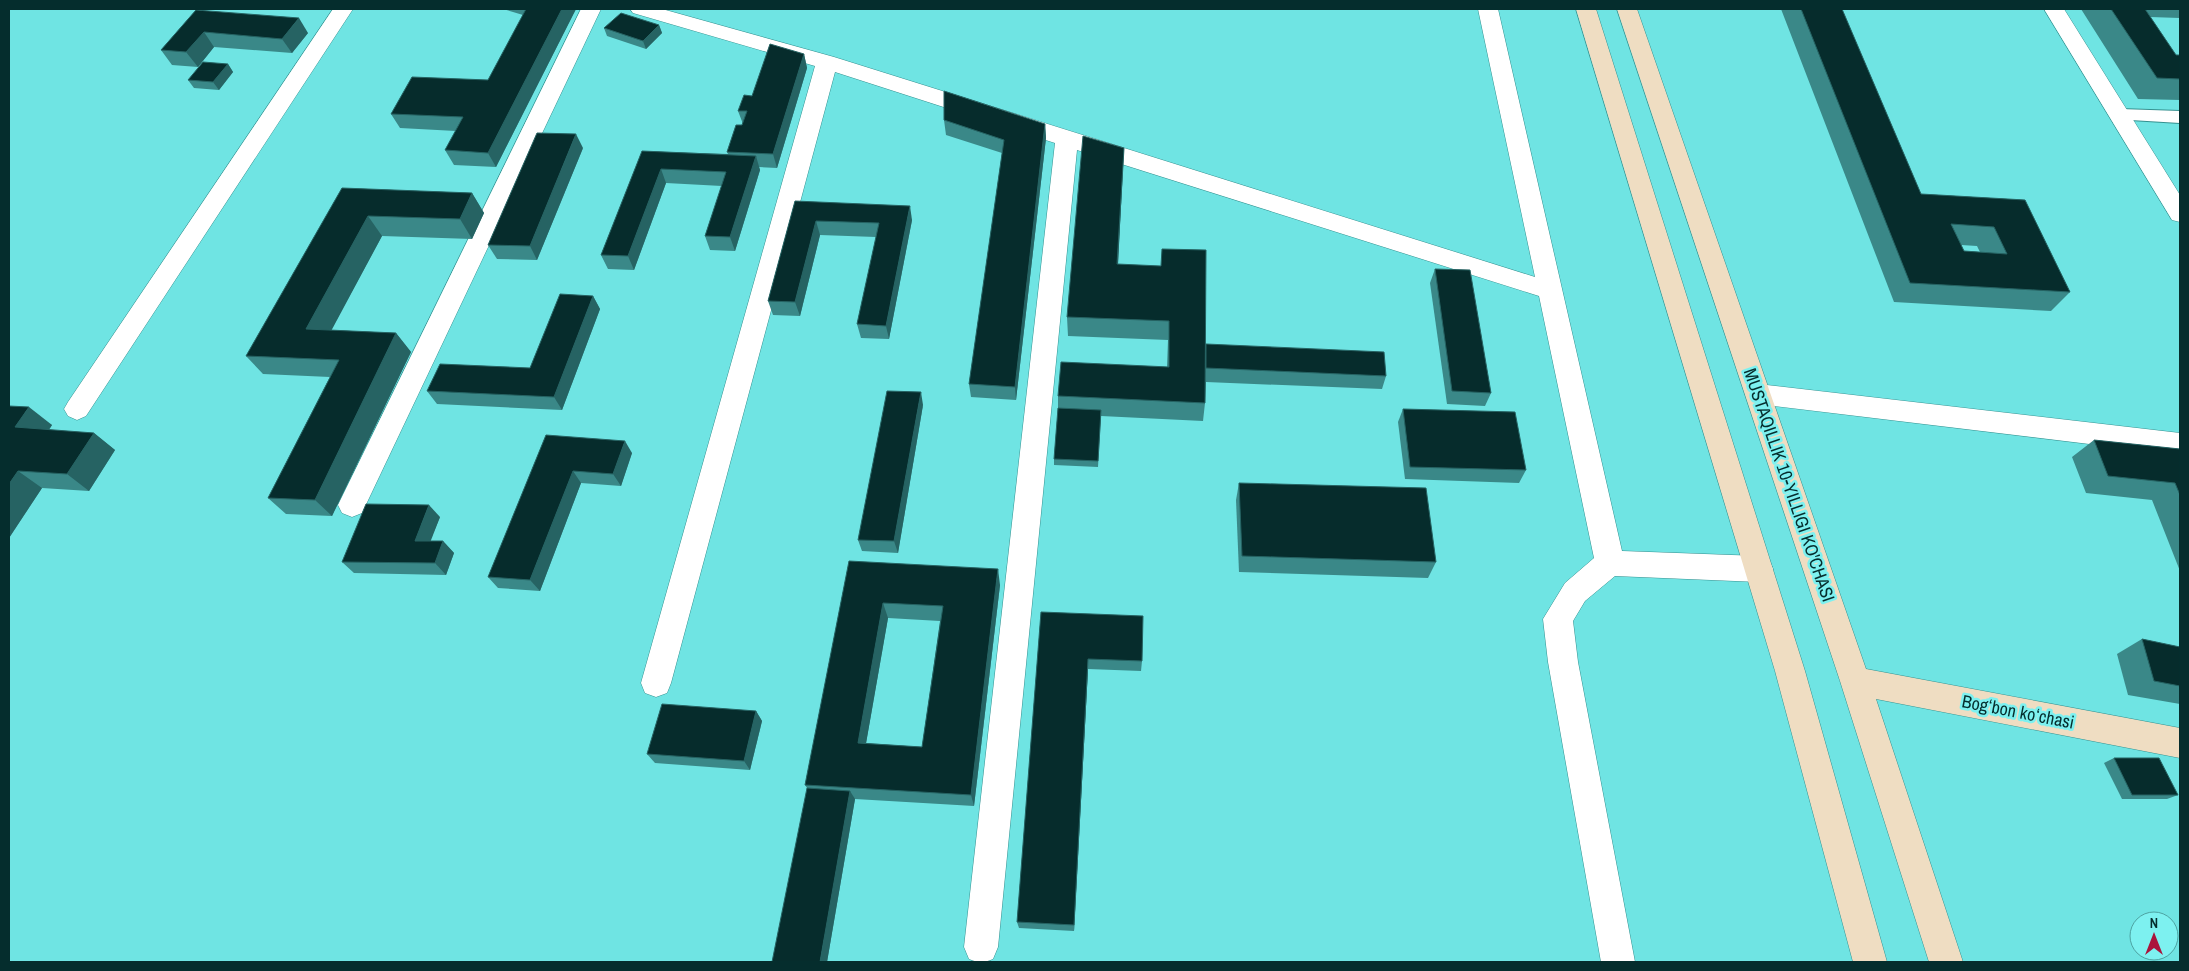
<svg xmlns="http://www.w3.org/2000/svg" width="2189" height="971" viewBox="0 0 2189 971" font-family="'Archivo Narrow',sans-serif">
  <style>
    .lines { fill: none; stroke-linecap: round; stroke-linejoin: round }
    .lane-casing { stroke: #359190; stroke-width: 2 }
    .street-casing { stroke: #359190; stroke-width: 1 }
    .secondary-casing { stroke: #359190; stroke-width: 1 }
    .lane { fill: #fff; fill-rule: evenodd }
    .street { fill: #fff; fill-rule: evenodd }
    .secondary { fill: #efddc2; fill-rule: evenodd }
    .wall { fill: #3a8888; fill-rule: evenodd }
    .shaded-wall { fill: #266363 }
    .building { fill: #062c2c; stroke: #266363; fill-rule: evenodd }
    .labels { text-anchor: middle; stroke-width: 5; stroke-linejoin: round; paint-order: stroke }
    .street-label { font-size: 18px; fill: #052d2d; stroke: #7df1f0 }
  </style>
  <rect width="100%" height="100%" fill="#6fe4e3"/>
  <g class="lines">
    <defs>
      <path id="lane" d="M2120 109 2180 111V123L2114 119 2111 115 2114 111Z"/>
      <g id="street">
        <path d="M333 9H353L86 416 77 420 68 416 64 409 68 402Z"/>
        <path d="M581 9H601L362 513 352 517 342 513 338 505Z"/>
        <path d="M630 9H662L834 57 1535 277 1478 9H1498L1622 551 1759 556 1769 560 1773 569 1769 578 1759 582 1615 576 1585 601 1573 621 1578 662 1635 962H1601L1548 662 1543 619 1565 583 1594 558 1539 296 1077 150 998 947 993 959C984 963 978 963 969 959L964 947 1055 143 835 72 671 683 667 693 656 697 645 693 641 683 815 66 633 13Z"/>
        <path d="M2044 9H2064L2180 195V222L2172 220Z"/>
        <path d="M1758 384 2180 433V455L1758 404 1749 401 1745 394 1749 387Z"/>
      </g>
      <g id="secondary">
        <path d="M1576 9H1596L1805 671 1887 962H1853L1775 671Z"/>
        <path d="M1617 9H1637L1866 669 2180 728V758L1876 699 1963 962H1929L1840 681Z"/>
      </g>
    </defs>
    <use href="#lane" class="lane-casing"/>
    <use href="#street" class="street-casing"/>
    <use href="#secondary" class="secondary-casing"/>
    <use href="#lane" class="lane"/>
    <use href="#street" class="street"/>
    <use href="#secondary" class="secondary"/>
  </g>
  <g class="wall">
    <path d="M503 9H576L496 167 454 165 445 150 456 131 400 128 391 114 488 80 523 15Z"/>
    <path d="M1781 9H1842L1921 194 2025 200 2070 292 2051 311 1894 302ZM1961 245 1977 246 1980 252 1964 251Z"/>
    <path d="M2081 9H2180V18L2150 17 2176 55H2180V100L2138 99Z"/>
    <path d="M196 10 308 33 292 53 214 47 198 67 172 65 161 50Z"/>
    <path d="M659 25 662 33 646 49 607 36 604 28Z"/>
    <path d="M804 54 807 68 777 168 759 167 760 170 735 251 710 250 705 236 722 186 666 183 634 270 608 269 601 255 642 151 728 154 727 152 743 124 738 111 752 96Z"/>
    <path d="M228 64 233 72 219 90 194 88 188 80Z"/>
    <path d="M944 120 1045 124 1046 138 1016 400 971 397 969 384 1002 153 946 135Z"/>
    <path d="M583 148 537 260 497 259 488 245Z"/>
    <path d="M1124 148 1118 264 1206 344 1386 376 1382 389 1206 382 1205 403 1203 421 1101 416 1098 467 1054 465V459L1058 408V396L1167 367 1168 340 1068 336 1067 317Z"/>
    <path d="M342 188 472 193 484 213 472 239 382 236 331 330 396 333 411 352 332 516 286 514 268 498 330 377 263 374 246 356Z"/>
    <path d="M795 201 912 220 889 339 861 338 857 324 876 237 820 235 800 316 773 315 768 301Z"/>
    <path d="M1435 269 1491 393 1485 406 1447 404 1430 283Z"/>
    <path d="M593 296 600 309 562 410 437 404 427 391 530 368Z"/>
    <path d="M923 405 898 553 862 551 858 540Z"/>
    <path d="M9 406 52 425 49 430 94 433 115 450 89 491 42 488 9 538Z"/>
    <path d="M1403 409 1526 470 1519 483 1405 479 1398 422Z"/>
    <path d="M546 435 632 453 621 486 581 483 540 591 498 588 488 577Z"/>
    <path d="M2094 440 2180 449V571L2152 500 2086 493 2072 457Z"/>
    <path d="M1239 483 1436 562 1428 578 1239 572 1236 500Z"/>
    <path d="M440 517 430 541H443L454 553 446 575 354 573 342 562Z"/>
    <path d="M849 561 1000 585 974 806 855 799 827 962 807 788 805 785ZM888 618 940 621 922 747 866 743Z"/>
    <path d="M1041 612 1142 661 1141 671 1088 669 1074 931 1019 928 1017 922Z"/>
    <path d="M2142 639 2180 647V704L2128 695 2117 654Z"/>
    <path d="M756 711 762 721 750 770 655 763 647 754Z"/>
    <path d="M2114 758 2178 795 2167 799H2122L2104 763Z"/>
  </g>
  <g class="shaded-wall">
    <path d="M562 9H576L496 167 488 153Z"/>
    <path d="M299 18 308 33 292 53 282 39Z"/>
    <path d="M659 25 662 33 646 49 643 41Z"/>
    <path d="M204 32 214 47 198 67 186 52Z"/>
    <path d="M804 54 807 68 777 168 773 154Z"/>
    <path d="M228 64 233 72 219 90 213 82Z"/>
    <path d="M1045 124 1046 138 1016 400 1015 387Z"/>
    <path d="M576 134 583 148 537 260 530 246Z"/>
    <path d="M1124 148 1123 168 1117 283V264Z"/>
    <path d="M756 156 760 170 735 251 730 237Z"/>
    <path d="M661 169 666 183 634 270 628 256Z"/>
    <path d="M472 193 484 213 472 239 460 219Z"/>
    <path d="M910 206 912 220 889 339 886 326Z"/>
    <path d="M368 216 382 236 322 348 306 329Z"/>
    <path d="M816 221 820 235 800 316 795 302Z"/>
    <path d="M593 296 600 309 562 410 554 397Z"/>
    <path d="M396 333 411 352 332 516 315 500Z"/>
    <path d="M921 392 923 405 898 553 894 541Z"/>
    <path d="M29 407 52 425 38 445 15 427Z"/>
    <path d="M94 433 115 450 89 491 67 474Z"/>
    <path d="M625 441 632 453 621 486 613 474Z"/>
    <path d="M18 471 42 488 9 538V484Z"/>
    <path d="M573 471 581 483 540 591 530 580Z"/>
    <path d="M429 505 440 517 426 553 415 541Z"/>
    <path d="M443 541 454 553 446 575 435 563Z"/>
    <path d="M998 569 1000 585 974 806 971 795Z"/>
    <path d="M883 603 888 618 864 755 858 743Z"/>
    <path d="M1088 659V669L1074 931V925Z"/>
    <path d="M756 711 762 721 750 770 744 761Z"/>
    <path d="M850 791 855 799 827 962H820Z"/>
  </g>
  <g class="building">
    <path d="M526 9H562L488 153 445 150 463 117 391 114 412 77 488 80Z"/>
    <path d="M1801 9H1842L1921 194 2025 200 2070 292 1910 283ZM1951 224 1994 227 2007 254 1964 251Z"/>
    <path d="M2111 9H2145L2176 55H2180V79L2157 78Z"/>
    <path d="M196 10 299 18 282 39 204 32 186 52 161 50Z"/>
    <path d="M621 13 659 25 643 41 604 28Z"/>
    <path d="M770 44 804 54 773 154 727 152 736 125H742L747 111H738L744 95 752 96Z"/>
    <path d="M203 62 228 64 213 82 188 80Z"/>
    <path d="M944 91 1045 124 1015 387 969 384 1004 140 944 120Z"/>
    <path d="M537 133 576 134 530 246 488 245Z"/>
    <path d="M1083 136 1124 148 1117 264 1161 266 1162 249 1206 250 1205 403 1058 396 1061 362 1169 367V321L1067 317Z"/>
    <path d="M642 151 756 156 730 237 705 236 726 172 661 169 628 256 601 255Z"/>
    <path d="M342 188 472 193 460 219 368 216 306 329 396 333 315 500 268 498 339 360 246 356Z"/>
    <path d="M795 201 910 206 886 326 857 324 879 223 816 221 795 302 768 301Z"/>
    <path d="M1435 269 1470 270 1491 393 1452 391Z"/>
    <path d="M560 294 593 296 554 397 427 391 440 364 530 368Z"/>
    <path d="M1206 344 1384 352 1386 376 1206 368Z"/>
    <path d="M887 391 921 392 894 541 858 540Z"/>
    <path d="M9 406 29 407 15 427 94 433 67 474 18 471 9 484Z"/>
    <path d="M1058 408 1101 410 1098 461 1054 459Z"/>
    <path d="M1403 409 1515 412 1526 470 1410 467Z"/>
    <path d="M546 435 625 441 613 474 573 471 530 580 488 577Z"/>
    <path d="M2094 440 2180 449V495L2175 483 2108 476Z"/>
    <path d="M1239 483 1426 488 1436 562 1242 556Z"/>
    <path d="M366 504 429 505 415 541H443L435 563 342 562Z"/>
    <path d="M849 561 998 569 971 795 805 785ZM883 603 943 606 922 747 858 743Z"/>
    <path d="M1041 612 1143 616 1142 661 1088 659 1074 925 1017 922Z"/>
    <path d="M2142 639 2180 647V686L2154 681Z"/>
    <path d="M662 704 756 711 744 761 647 754Z"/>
    <path d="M2114 758H2159L2178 795H2132Z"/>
    <path d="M807 788 850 791 820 962H772Z"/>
  </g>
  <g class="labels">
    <g class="street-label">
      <text transform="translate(1789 485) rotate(71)" y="6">MUSTAQILLIK 10-YILLIGI KO'CHASI</text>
      <text transform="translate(2018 712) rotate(11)" y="6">Bogʻbon koʻchasi</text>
    </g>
  </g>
  <rect width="2189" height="971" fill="none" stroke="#052d2d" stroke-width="20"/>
  <g transform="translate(2154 936)"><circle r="24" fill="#7df1f0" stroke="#4da3a2"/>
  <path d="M0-4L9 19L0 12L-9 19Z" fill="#aa143c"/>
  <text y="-8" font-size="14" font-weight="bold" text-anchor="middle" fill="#052d2d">N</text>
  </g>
</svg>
